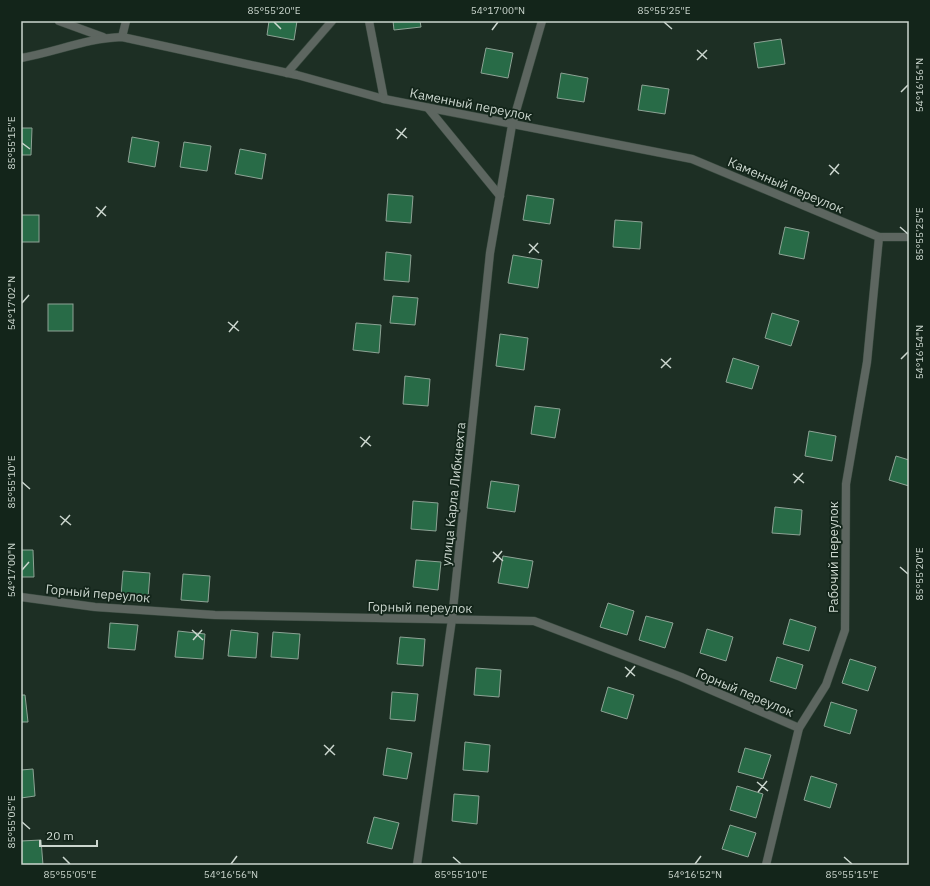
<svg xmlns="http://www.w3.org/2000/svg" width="930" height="886" viewBox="0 0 930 886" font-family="'IBM Plex Sans',sans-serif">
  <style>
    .building { fill: #286b47; stroke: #8da395 }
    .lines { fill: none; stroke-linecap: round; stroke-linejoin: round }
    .minor-casing { stroke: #394a3f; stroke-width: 9 }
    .minor { stroke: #5d6660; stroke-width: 8 }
    .ticks { fill: none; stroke: #cbd6ce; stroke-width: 1.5 }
    .labels { text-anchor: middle; stroke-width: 3.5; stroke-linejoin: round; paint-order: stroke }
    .street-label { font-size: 13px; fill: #cbd6ce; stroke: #13251a }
    .neatline { fill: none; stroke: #cbd6ce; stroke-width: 1.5 }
    .ticks-label { font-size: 10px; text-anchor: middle; fill: #cbd6ce }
  </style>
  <rect width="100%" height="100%" fill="#1d2f24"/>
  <g class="building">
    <path d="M269 21H297L294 40 267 35Z"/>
    <path d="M393 21H420L421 27 394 30Z"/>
    <path d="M781 39 785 64 758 68 754 43Z"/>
    <path d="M486 48 513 53 508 78 481 73Z"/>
    <path d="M561 73 588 78 584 102 557 98Z"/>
    <path d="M642 85 669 89 665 114 638 110Z"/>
    <path d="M21 128H32L31 155H21Z"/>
    <path d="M132 137 159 142 155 167 128 162Z"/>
    <path d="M184 142 211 146 207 171 180 167Z"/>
    <path d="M240 149 266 154 262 179 235 174Z"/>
    <path d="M388 194 413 196 411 223 386 221Z"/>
    <path d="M527 195 554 199 550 224 523 220Z"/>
    <rect x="21" y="215" width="18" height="27"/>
    <path d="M615 220 642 222 640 249 613 247Z"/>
    <path d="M785 227 809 232 804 259 779 254Z"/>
    <path d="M386 252 411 255 409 282 384 280Z"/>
    <path d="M513 255 542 260 538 288 508 283Z"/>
    <path d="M393 296 418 298 415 325 390 323Z"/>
    <rect x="48" y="304" width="25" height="27"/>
    <path d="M772 313 799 321 791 346 765 338Z"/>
    <path d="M356 323 381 325 379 353 353 350Z"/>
    <path d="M500 334 528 338 524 370 496 366Z"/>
    <path d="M733 358 759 366 752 389 726 382Z"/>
    <path d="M405 376 430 379 428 406 403 404Z"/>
    <path d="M535 406 560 409 555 438 531 434Z"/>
    <path d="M809 431 836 436 832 461 805 456Z"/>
    <path d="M896 456 909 460V486L889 480Z"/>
    <path d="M491 481 519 485 515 512 487 508Z"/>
    <path d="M413 501 438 503 436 531 411 529Z"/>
    <path d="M775 507 802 510 800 535 772 533Z"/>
    <path d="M21 550H33L34 577H21Z"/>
    <path d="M503 556 533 561 528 588 498 583Z"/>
    <path d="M416 560 441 562 438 590 413 587Z"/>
    <path d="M123 571 150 573 148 598 121 596Z"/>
    <path d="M183 574 210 576 208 602 181 600Z"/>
    <path d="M608 603 634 611 627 635 600 627Z"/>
    <path d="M646 616 673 623 665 648 639 640Z"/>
    <path d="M790 619 816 627 809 651 783 644Z"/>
    <path d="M110 623 138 625 135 650 108 648Z"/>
    <path d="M707 629 733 637 726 661 700 653Z"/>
    <path d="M231 630 258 633 256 658 228 656Z"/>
    <path d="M178 631 205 634 203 659 175 657Z"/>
    <path d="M273 632 300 634 298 659 271 657Z"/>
    <path d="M400 637 425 639 423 666 397 664Z"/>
    <path d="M777 657 803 665 796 689 770 681Z"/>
    <path d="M850 659 876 667 868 691 842 683Z"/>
    <path d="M476 668 501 670 499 697 474 695Z"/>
    <path d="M608 687 634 695 627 719 601 711Z"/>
    <path d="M392 692 418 694 415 721 390 719Z"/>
    <path d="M21 695H25L28 722H21Z"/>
    <path d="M831 702 857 710 850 734 824 726Z"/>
    <path d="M465 742 490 745 488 772 463 770Z"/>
    <path d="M387 748 412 753 407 779 383 775Z"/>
    <path d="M745 748 771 755 763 779 738 772Z"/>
    <path d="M33 769 35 796 21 798V770Z"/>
    <path d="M811 776 837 784 830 808 804 800Z"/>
    <path d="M737 786 763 794 756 818 730 810Z"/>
    <path d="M454 794 479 796 477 824 452 821Z"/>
    <path d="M374 817 399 823 392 849 367 843Z"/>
    <path d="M730 825 756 833 748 857 722 849Z"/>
    <path d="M41 840 43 865H21V841Z"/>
  </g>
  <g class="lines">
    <defs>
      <g id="minor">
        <path d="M59 21 103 37"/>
        <path d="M369 21 384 99"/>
        <path d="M122 37 126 21"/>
        <path d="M21 58C56 52 87 38 122 37L297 75 384 99 692 159 879 237H909"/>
        <path d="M287 73 332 21"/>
        <path d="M428 108 500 196"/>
        <path d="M21 597 95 607 215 615 534 621 681 677 799 728"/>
        <path d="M417 865 452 619 490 253 512 125 542 21"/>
        <path d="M766 865 799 728 826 685 845 630 846 484 867 362 879 237"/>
      </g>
    </defs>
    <use href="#minor" class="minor-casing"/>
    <use href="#minor" class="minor"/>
  </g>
  <path class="ticks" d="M274 22 281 29M664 22 672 29M492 30 498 22M697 50 707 59M697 60 707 50M901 92 908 85M396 129 407 138M397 139 406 128M22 143 30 149M829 165 839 174M830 175 839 164M96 207 106 216M97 217 106 206M900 227 908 234M529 244 539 253M529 253 538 243M22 303 29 295M228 322 239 331M229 332 238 321M661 359 671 368M901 359 908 352M661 368 671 358M360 437 371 446M361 447 370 436M793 474 804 483M22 482 30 489M794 483 803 473M60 516 71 525M61 525 70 515M493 552 503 561M493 562 502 551M900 567 908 574M22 570 29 562M192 630 203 640M193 640 202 630M625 667 635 676M626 677 635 666M324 745 335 755M325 755 334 745M757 782 768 791M758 792 767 781M22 822 30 829M63 857 70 864M453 857 461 864M844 857 852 864M231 864 237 856M695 864 701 856"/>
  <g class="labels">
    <g class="street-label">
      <text transform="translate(471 104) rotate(11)" y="5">Каменный переулок</text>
      <text transform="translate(786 185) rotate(23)" y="5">Каменный переулок</text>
      <text transform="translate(453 494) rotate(-84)" y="5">улица Карла Либкнехта</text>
      <text transform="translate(833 557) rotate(-90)" y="5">Рабочий переулок</text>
      <text transform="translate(98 593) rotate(5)" y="5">Горный переулок</text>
      <text transform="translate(420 607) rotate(1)" y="5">Горный переулок</text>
      <text transform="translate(745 692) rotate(23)" y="5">Горный переулок</text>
    </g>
  </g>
  <rect width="930" height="886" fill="none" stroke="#13251a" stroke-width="44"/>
  <path d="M40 840v6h57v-6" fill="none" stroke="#cbd6ce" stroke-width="2"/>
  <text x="46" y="840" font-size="12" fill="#cbd6ce" stroke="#13251a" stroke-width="3" paint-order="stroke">20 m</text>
  <rect x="22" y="22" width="886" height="842" class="neatline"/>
  <g class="ticks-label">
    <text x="274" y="14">85°55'20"E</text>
    <text x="498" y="14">54°17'00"N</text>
    <text x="664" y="14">85°55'25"E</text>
    <text transform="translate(919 85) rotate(-90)" y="4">54°16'56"N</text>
    <text transform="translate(11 143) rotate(-90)" y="4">85°55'15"E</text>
    <text transform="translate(919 234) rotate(-90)" y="4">85°55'25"E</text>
    <text transform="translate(11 303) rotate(-90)" y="4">54°17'02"N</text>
    <text transform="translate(919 352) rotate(-90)" y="4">54°16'54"N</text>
    <text transform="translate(11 482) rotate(-90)" y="4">85°55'10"E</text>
    <text transform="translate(11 570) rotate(-90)" y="4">54°17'00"N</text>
    <text transform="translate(919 574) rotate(-90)" y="4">85°55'20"E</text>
    <text transform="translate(11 822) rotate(-90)" y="4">85°55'05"E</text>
    <text x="70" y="878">85°55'05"E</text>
    <text x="231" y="878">54°16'56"N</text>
    <text x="461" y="878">85°55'10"E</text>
    <text x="695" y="878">54°16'52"N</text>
    <text x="852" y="878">85°55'15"E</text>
  </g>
</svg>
